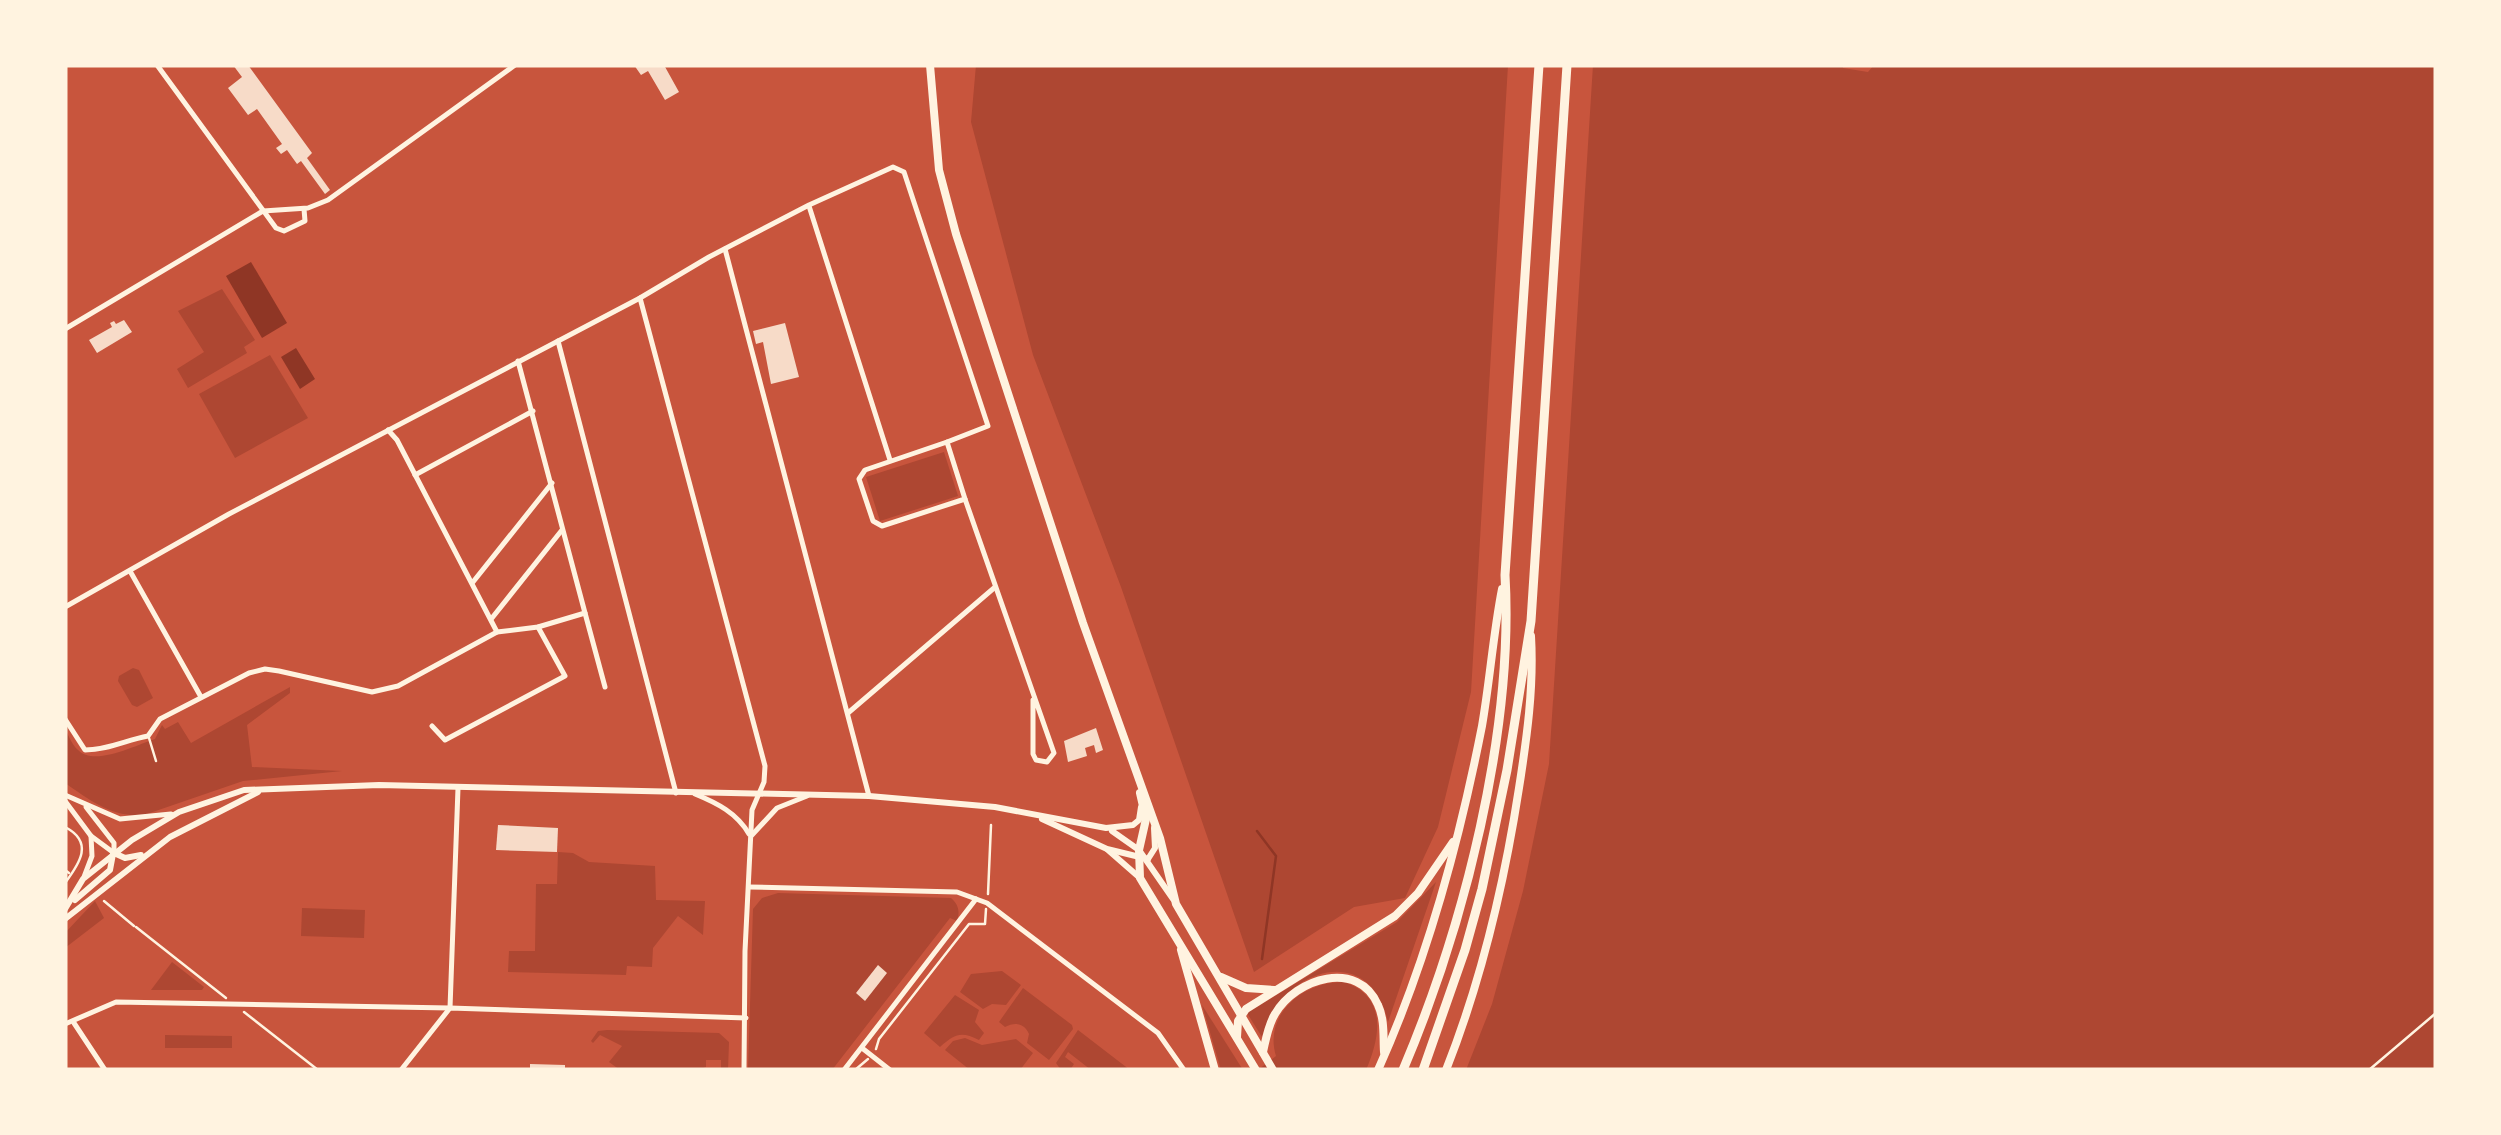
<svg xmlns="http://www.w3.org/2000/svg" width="2501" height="1135" viewBox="0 0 2501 1135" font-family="Lato,sans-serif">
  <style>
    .green { fill: #ae4732 }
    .water { fill: #8f3625 }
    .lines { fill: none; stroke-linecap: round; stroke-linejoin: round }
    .stream { stroke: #8f3625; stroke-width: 2.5 }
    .building { fill: #f7dbc8 }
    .path { stroke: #fff3e0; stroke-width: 2.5 }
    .service { stroke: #fff3e0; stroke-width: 2.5 }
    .minor { stroke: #fff3e0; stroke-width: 5 }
    .tertiary { stroke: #fff3e0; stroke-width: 6 }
    .primary { stroke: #fff3e0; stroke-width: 8 }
    .motorway { stroke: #fff3e0; stroke-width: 9 }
  </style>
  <rect width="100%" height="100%" fill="#c8553d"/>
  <g class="green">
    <path d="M976 65H1508L1471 692 1438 827 1405 898 1354 907 1254 972 1121 587 1033 355 971 122Z"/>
    <path d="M1593 65H1843V68L1868 72 1874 65H2436V1070H1466L1492 1004 1523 891 1549 764Z"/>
    <path d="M222 289 255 340 244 347 247 353 188 388 177 369 204 352 178 311Z"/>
    <path d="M270 355 308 418 235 458 199 394Z"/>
    <path d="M944 452 958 496 880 521 866 477Z"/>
    <path d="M133 668 139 670 153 698 137 707 132 705 118 681 119 676Z"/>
    <path d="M290 687V693L247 725 252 767 342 771 243 781 144 815C112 818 90 800 65 783V729C69 736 72 745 78 750 94 767 136 745 155 739L162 725 165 729 178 722 191 743Z"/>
    <path d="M558 852 573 853 589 862 655 866 656 900 705 901 703 935 678 916 653 948 652 967 627 966 626 975 508 972 509 951H535L536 884H557Z"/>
    <path d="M1436 882 1388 1022C1369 938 1279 971 1262 1037L1247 1013 1397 922Z"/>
    <path d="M778 893 951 898C959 905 960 912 957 921L950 918 832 1070H748L753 909 762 898Z"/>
    <path d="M95 901 104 918 65 948V933Z"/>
    <path d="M302 908 365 910 364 938 301 936Z"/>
    <path d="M172 962 204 987 202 990H151Z"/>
    <path d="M1002 971 1021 985 1006 1005 992 1004 983 1009 960 992 971 974Z"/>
    <path d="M1344 982C1387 996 1381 1036 1366 1070H1258L1276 1056C1263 1014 1304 981 1344 982Z"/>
    <path d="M1023 988 1072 1025 1073 1029 1049 1060 1027 1043 1029 1034C1024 1023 1015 1022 1005 1027L999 1022Z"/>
    <path d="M955 995 979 1010 975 1022 984 1033 979 1040C961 1031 955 1034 940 1047L924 1033Z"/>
    <path d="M1202 1005 1243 1070H1221Z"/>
    <path d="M607 1030 719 1033 729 1042 728 1070H721V1060H706V1067L698 1070H620L609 1062 622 1046 600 1035 593 1043 591 1041 598 1031Z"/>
    <path d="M1078 1030 1130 1070H1091L1068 1052 1065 1057 1074 1064 1070 1070H1061L1056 1063Z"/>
    <path d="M165 1035 232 1036V1048H165Z"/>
    <path d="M965 1038 982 1045 1016 1039 1033 1053 1020 1070H970L945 1050 953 1041Z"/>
  </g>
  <g class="water">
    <path d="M251 262 287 323 262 338 226 276Z"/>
    <path d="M296 348 315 379 300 389 281 357Z"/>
  </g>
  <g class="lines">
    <path class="stream" d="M1257 831 1276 856 1262 959"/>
  </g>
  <g class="building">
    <path d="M233 65H248L312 153 307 158 330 190 325 194 301 161 297 164 287 150 281 154 276 148 282 144 257 109 248 115 228 88 242 77Z"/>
    <path d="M634 65H664L679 92 665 100 648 71 641 75Z"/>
    <path d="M124 320 132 332 97 353 89 340 112 327 110 323 114 321 116 324Z"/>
    <path d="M785 323 799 377 771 384 763 342 756 344 753 331Z"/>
    <path d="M1096 728 1103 750 1096 753 1094 745 1085 748 1087 756 1068 762 1064 741Z"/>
    <path d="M498 825 558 828 557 852 496 850Z"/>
    <path d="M878 965 887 973 865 1001 856 993Z"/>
    <path d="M530 1064 565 1065V1070H530Z"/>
  </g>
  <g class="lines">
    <g class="path">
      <path d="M65 827C94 842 80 863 65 883"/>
      <path d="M65 870 69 873"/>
      <path d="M988 894 991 825"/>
      <path d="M104 901 134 926"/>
      <path d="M136 927 226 998"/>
      <path d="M244 1012 318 1070"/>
      <path d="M876 1049 879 1039 969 924H985L986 909"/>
      <path d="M855 1070 868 1059"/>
      <path d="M2369 1070 2436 1013"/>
    </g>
    <path class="service" d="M149 738 156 761"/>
    <g class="minor">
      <path d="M157 65 276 228 284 231 305 221 304 209"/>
      <path d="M809 206 890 460"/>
      <path d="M725 249 869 796"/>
      <path d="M640 298 765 766 764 782 752 810 745 951 744 1070"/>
      <path d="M65 329 263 211 308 208 328 200 515 65"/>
      <path d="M558 341 676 793"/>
      <path d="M388 430 397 440 497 632"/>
      <path d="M947 442 965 499 882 526 873 521 859 479 865 470Z"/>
      <path d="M415 475 533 411"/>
      <path d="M965 499 1054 753 1047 762 1036 760 1033 754V700"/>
      <path d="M130 571 201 697"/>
      <path d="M473 582 552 483"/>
      <path d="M65 607 229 514 640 298 709 257 809 205 893 167 904 172 988 426 947 442"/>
      <path d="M585 613 605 687"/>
      <path d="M492 618 562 530"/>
      <path d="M848 713 994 588"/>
      <path d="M65 719 85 750C108 750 126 740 148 736L160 719 249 673 265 669 279 671 372 692 398 686 497 632 538 627 585 613 518 361"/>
      <path d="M432 726 445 740 565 676 538 627"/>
      <path d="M695 794C717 803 737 813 749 834"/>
      <path d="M65 795 120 819 171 814"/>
      <path d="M65 801 91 836 114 853"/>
      <path d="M86 807 114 843V851"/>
      <path d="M752 835 777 808 807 796"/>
      <path d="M84 877 92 856 91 836"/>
      <path d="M749 887 957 892 987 903 1158 1033 1184 1070"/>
      <path d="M74 1023 105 1070"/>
      <path d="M65 1024 116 1002 450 1008 458 788"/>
      <path d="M862 1048 890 1070"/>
      <path d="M401 1070 450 1008 746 1018"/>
      <path d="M844 1070 976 899"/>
    </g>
    <g class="tertiary">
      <path d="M1042 819 1107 849 1148 859"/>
      <path d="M1112 831 1139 850 1173 899"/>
      <path d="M1108 850 1140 878"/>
      <path d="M114 853 125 858 141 855"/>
      <path d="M1148 859 1155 848 1154 828"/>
      <path d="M75 900 110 870 113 854"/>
      <path d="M65 909 83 879 132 840 179 812 244 790 379 785 869 796 995 807 1106 828 1133 825 1139 820 1141 807"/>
      <path d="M65 919 170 837 258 792"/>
    </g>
    <g class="primary">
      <path d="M930 65 939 170 956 234 1083 623 1160 838 1176 904 1273 1070"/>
      <path d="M1140 793 1146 819 1139 850 1140 878 1256 1070"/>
      <path d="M1181 950 1215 1070"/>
      <path d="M1221 977 1246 988 1274 990"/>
      <path d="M1237 1037 1238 1021 1246 1009 1395 916 1418 893 1453 842"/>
      <path d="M1263 1052C1266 1039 1268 1025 1275 1014 1296 978 1358 959 1378 1005 1385 1020 1383 1037 1384 1052"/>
      <path d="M1378 1070C1427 961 1459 843 1482 726 1490 680 1493 635 1502 589"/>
      <path d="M1446 1070C1482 979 1504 885 1519 788 1527 737 1534 687 1531 636"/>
    </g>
    <g class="motorway">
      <path d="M1403 1070C1464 926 1514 732 1505 575L1539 65"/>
      <path d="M1423 1070 1465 950 1482 889 1507 770 1531 621 1567 65"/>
    </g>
  </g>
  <rect width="2501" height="1135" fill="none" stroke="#fff3e0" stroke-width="135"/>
</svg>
